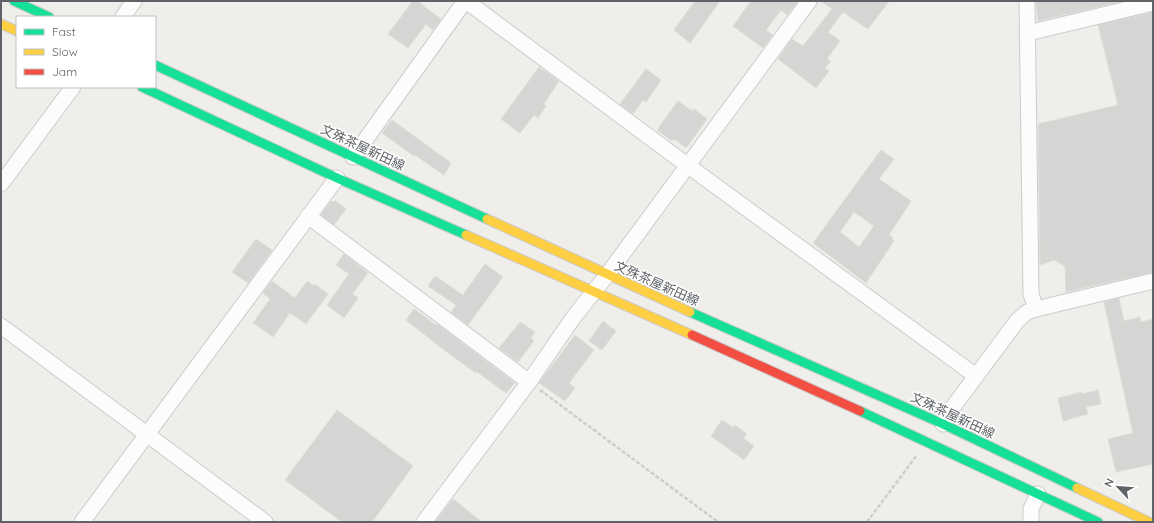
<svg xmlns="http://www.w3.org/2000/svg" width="1154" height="523" viewBox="0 0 1154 523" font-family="Quicksand,'Noto Sans JP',sans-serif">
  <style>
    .building { fill: #d6d5d3; stroke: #deddd9; fill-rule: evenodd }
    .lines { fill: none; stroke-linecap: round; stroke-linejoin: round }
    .street-casing { stroke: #cbcccc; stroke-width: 17 }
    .fast-casing { stroke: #cacacb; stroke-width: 11 }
    .slow-casing { stroke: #cacacb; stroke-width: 11 }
    .jam-casing { stroke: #cacacb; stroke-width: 11 }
    .path { stroke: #cacfcc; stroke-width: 2.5; stroke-dasharray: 4 2; stroke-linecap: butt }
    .street { stroke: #fdfcfc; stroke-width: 15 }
    .fast { stroke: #16e098; stroke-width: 9 }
    .slow { stroke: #ffcf43; stroke-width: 9 }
    .jam { stroke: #f24e42; stroke-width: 9 }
    .labels { text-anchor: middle; stroke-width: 3; stroke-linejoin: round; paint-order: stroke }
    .street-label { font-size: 13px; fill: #5f6368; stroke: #fff }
  </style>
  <rect width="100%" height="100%" fill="#efeeea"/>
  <g class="building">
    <path d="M413 1H417L441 19 433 30 426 24 408 48 388 34Z"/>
    <path d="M695 1H720L690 43 674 30Z"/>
    <path d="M751 1H798L787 15 781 10 766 30 773 35 763 48 733 26Z"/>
    <path d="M821 1H889L868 29 843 12 828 32 840 41 827 59 831 61 825 68 829 71 816 88 778 59 792 39 803 46 832 9Z"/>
    <path d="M1036 1H1123L1038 21Z"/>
    <path d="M1153 12V272L1066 292 1065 266 1054 260 1040 265 1038 124 1118 105 1098 25Z"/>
    <path d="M539 67 559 81 544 104 546 106 538 118 534 115 520 133 501 119Z"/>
    <path d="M646 69 661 80 646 102 643 100 633 114 620 104Z"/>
    <path d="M678 101 692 111 694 109 707 119 686 148 674 139 672 141 657 130Z"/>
    <path d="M392 120 451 163 444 175 415 155 414 156 382 133Z"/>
    <path d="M881 150 894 159 879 179 911 201 889 235 893 238 892 239 894 241 866 283 813 243ZM854 212 874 226 859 247 840 232Z"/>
    <path d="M336 201 346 209 334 225 321 215 330 202Z"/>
    <path d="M256 239 272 250 248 283 232 272Z"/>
    <path d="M344 254 368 273 352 294 358 298 344 318 327 305 349 274 336 265Z"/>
    <path d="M485 264 503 277 468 325 451 312 456 305 428 286 435 276 463 295Z"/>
    <path d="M272 281 295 298 307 281 314 286 315 284 328 294 306 324 290 313 273 337 253 323 270 299 263 293Z"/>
    <path d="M1119 298 1124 321 1140 317 1141 322 1153 319V464L1116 472 1108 439 1133 433 1104 302Z"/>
    <path d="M414 309 436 325 437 324 515 383 506 393 477 372 476 373 448 353 406 320Z"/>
    <path d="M603 321 616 331 602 350 589 341Z"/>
    <path d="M520 322 535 332 531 338 534 341 518 362 499 348Z"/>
    <path d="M575 335 594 350 569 383 575 388 565 401 539 383Z"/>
    <path d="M1098 390 1101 404 1086 407 1088 414 1063 421 1058 398 1082 392 1083 394Z"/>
    <path d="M337 410 413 466 372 522H342L285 480Z"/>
    <path d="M722 420 734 428 735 425 747 434 743 438 754 446 744 460 711 436Z"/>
    <path d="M453 499 482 522H435Z"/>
  </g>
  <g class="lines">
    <defs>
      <g id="street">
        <path d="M466 1 687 165 976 376"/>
        <path d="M1027 1 1031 294 1036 309"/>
        <path d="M123 17 134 1"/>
        <path d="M1028 33 1153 3"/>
        <path d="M353 157 465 1"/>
        <path d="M1 184 73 87"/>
        <path d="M308 216 529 382"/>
        <path d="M1 326 265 522"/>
        <path d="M943 424 950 411 1017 321 1027 312 1036 309 1153 281"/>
        <path d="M82 522 337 178"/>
        <path d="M424 522 529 382 573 318 607 275 809 1"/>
        <path d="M1031 522V509L1038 494"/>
      </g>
      <g id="fast">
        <path d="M14 1 49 17"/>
        <path d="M155 65 487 219"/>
        <path d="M142 87 337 178 466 235"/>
        <path d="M690 312 943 424 1077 488"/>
        <path d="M860 411 1098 522"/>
      </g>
      <g id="slow">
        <path d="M1 24 17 31"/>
        <path d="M487 219 690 312"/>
        <path d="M466 235 692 335"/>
        <path d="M1077 488 1149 522"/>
      </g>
      <path id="jam" d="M692 335 860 411"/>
    </defs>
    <use href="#street" class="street-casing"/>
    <use href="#fast" class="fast-casing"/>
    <use href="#slow" class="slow-casing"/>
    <use href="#jam" class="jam-casing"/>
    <g class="path">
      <path d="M540 390 718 522"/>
      <path d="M867 522 917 455"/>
    </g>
    <use href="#street" class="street"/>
    <use href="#fast" class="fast"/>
    <use href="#slow" class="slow"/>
    <use href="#jam" class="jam"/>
  </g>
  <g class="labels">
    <g class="street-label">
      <text transform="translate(363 147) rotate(25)" y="5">文殊茶屋新田線</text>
      <text transform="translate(657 283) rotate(24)" y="5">文殊茶屋新田線</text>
      <text transform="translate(953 415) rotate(25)" y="5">文殊茶屋新田線</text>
    </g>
  </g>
  <rect width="1154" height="523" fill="none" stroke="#5f6368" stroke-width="4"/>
  <rect x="16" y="16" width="140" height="72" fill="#ffffff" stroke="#bfc1c3"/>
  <rect x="24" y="29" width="20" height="6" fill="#16e098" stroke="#bfc1c3"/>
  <text x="52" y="36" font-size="12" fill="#5f6368">Fast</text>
  <rect x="24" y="49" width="20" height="6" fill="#ffcf43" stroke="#bfc1c3"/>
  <text x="52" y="56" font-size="12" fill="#5f6368">Slow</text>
  <rect x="24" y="69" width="20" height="6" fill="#f24e42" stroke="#bfc1c3"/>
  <text x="52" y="76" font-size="12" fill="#5f6368">Jam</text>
  <g transform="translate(1118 487) rotate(296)" stroke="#ffffff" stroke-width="3" paint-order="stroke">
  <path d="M0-3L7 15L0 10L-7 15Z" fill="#5f6368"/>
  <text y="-6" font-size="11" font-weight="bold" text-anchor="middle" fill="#5f6368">N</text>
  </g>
</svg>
